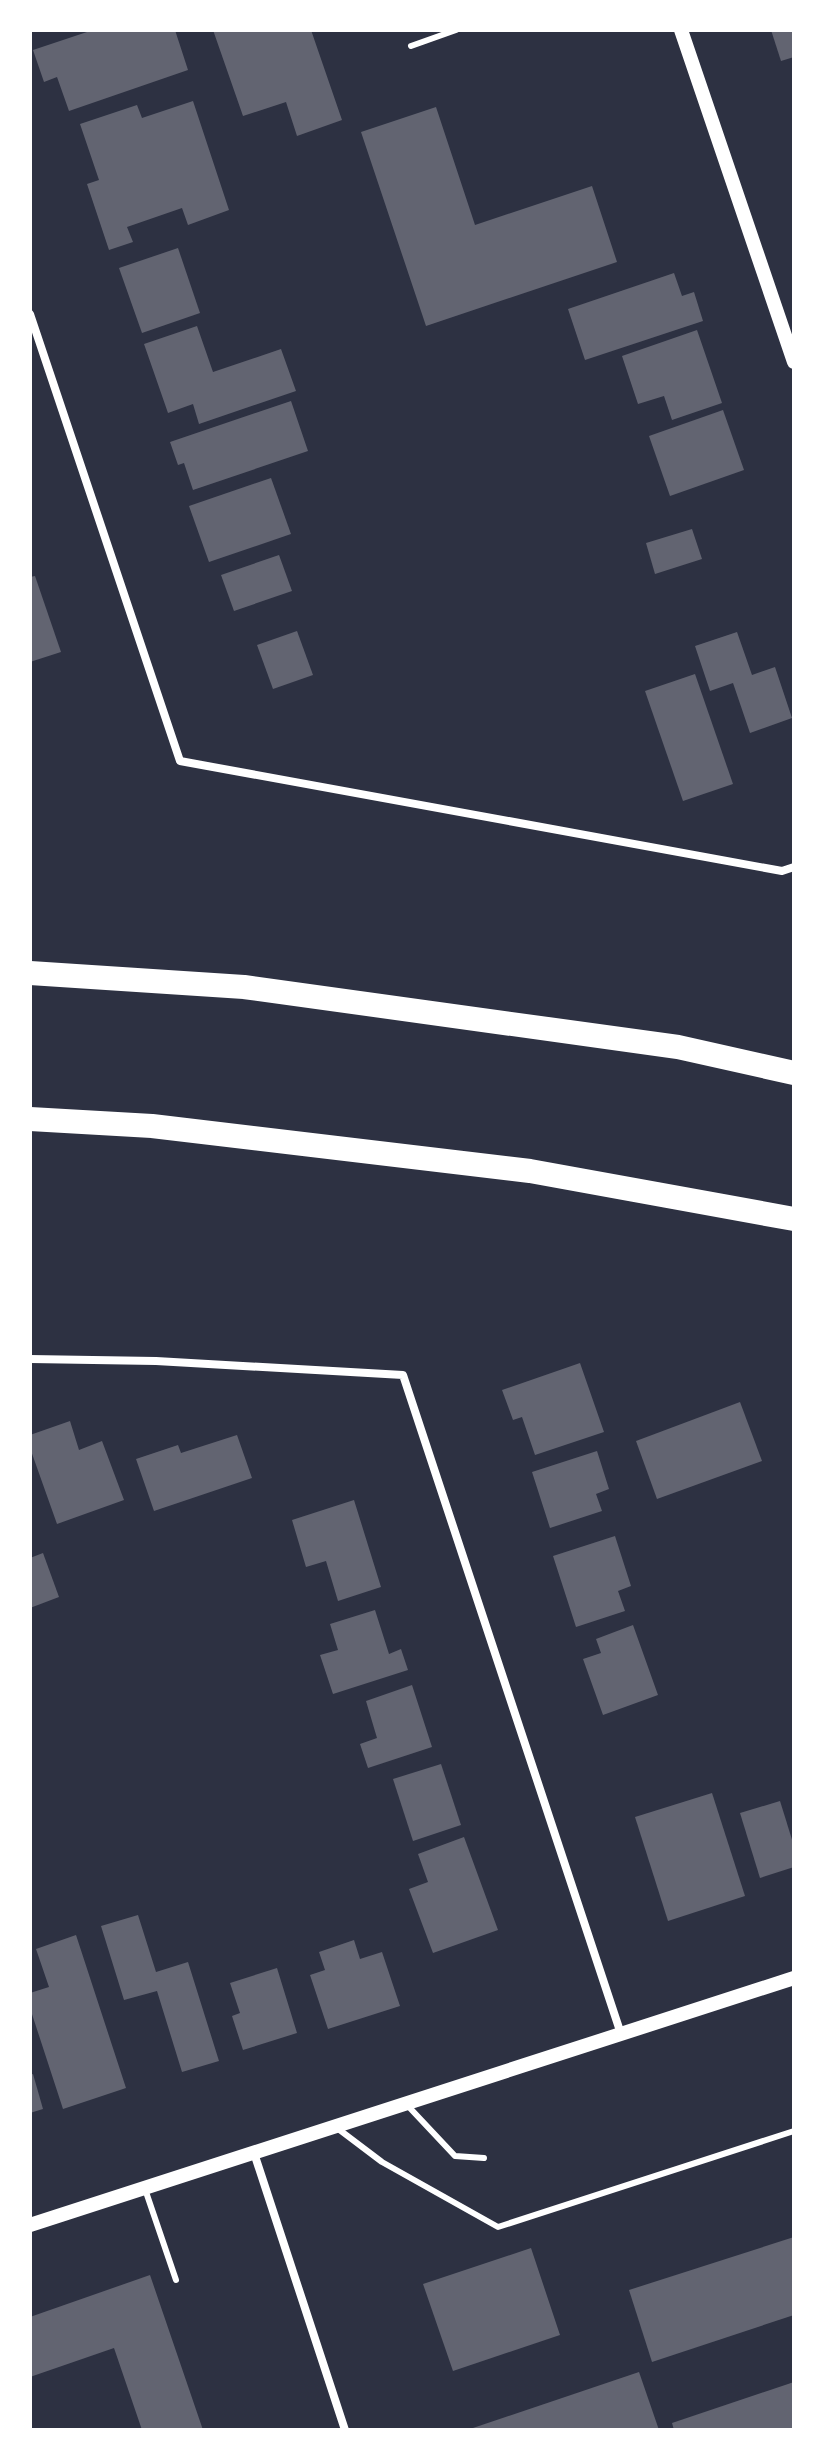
<svg xmlns="http://www.w3.org/2000/svg" width="824" height="2460" viewBox="0 0 824 2460" font-family="Cabin,sans-serif">
  <style>
    .building { fill: #626471 }
    .lines { fill: none; stroke-linecap: round; stroke-linejoin: round }
    .service { stroke: #fff; stroke-width: 6 }
    .minor { stroke: #fff; stroke-width: 8 }
    .tertiary { stroke: #fff; stroke-width: 14 }
    .motorway { stroke: #fff; stroke-width: 24 }
  </style>
  <rect width="100%" height="100%" fill="#2d3142"/>
  <g class="building">
    <path d="M93 30H175L188 70 69 111 57 77 44 82 33 50Z"/>
    <path d="M213 30H311L342 120 297 136 286 102 243 116Z"/>
    <path d="M771 30H794V57L781 61Z"/>
    <path d="M193 101 229 210 188 225 182 208 127 227 133 242 109 250 87 184 99 180 80 124 137 105 142 118Z"/>
    <path d="M436 107 475 225 592 186 617 262 426 326 361 132Z"/>
    <path d="M178 248 200 313 142 333 119 268Z"/>
    <path d="M674 273 682 296 694 292 703 321 585 360 568 309Z"/>
    <path d="M197 326 213 372 281 349 296 391 199 424 193 404 168 413 144 344Z"/>
    <path d="M697 330 722 403 672 420 664 396 638 404 622 356Z"/>
    <path d="M291 401 308 451 193 490 184 463 178 465 170 442Z"/>
    <path d="M723 410 744 470 670 496 649 436Z"/>
    <path d="M271 478 291 534 209 562 189 506Z"/>
    <path d="M692 529 702 559 655 574 646 543Z"/>
    <path d="M279 555 292 591 234 611 221 575Z"/>
    <path d="M35 576 61 652 30 662V577Z"/>
    <path d="M297 631 313 675 273 689 257 645Z"/>
    <path d="M737 632 752 675 775 667 792 718 750 733 733 683 710 691 695 646Z"/>
    <path d="M695 674 733 784 683 801 645 691Z"/>
    <path d="M580 1363 604 1432 535 1455 522 1417 513 1420 502 1390Z"/>
    <path d="M740 1402 762 1461 657 1499 636 1441Z"/>
    <path d="M70 1421 79 1450 102 1441 124 1500 57 1524 30 1448V1435Z"/>
    <path d="M237 1435 252 1478 154 1511 136 1459 178 1445 181 1453Z"/>
    <path d="M597 1451 609 1489 596 1494 602 1511 550 1528 532 1472Z"/>
    <path d="M354 1500 381 1587 338 1601 326 1561 306 1567 292 1520Z"/>
    <path d="M615 1536 631 1586 618 1591 625 1611 576 1627 553 1556Z"/>
    <path d="M43 1553 59 1597 30 1608V1558Z"/>
    <path d="M375 1610 389 1654 401 1649 408 1670 333 1694 320 1655 338 1650 330 1624Z"/>
    <path d="M633 1625 658 1695 603 1715 583 1659 601 1653 596 1639Z"/>
    <path d="M412 1685 432 1747 368 1768 360 1744 377 1738 366 1701Z"/>
    <path d="M441 1764 461 1825 413 1841 393 1779Z"/>
    <path d="M712 1793 745 1896 668 1921 635 1817Z"/>
    <path d="M780 1801 794 1846V1867L760 1878 740 1813Z"/>
    <path d="M464 1837 498 1930 433 1953 409 1889 428 1882 418 1854Z"/>
    <path d="M138 1915 156 1972 188 1962 219 2061 182 2072 157 1991 124 2000 101 1926Z"/>
    <path d="M76 1935 126 2088 63 2109 30 2008V1993L49 1987 36 1949Z"/>
    <path d="M354 1940 360 1959 382 1952 400 2006 328 2029 310 1975 325 1970 319 1952Z"/>
    <path d="M277 1968 297 2033 243 2050 232 2016 240 2013 230 1983Z"/>
    <path d="M33 2074 43 2109 30 2113V2075Z"/>
    <path d="M794 2237V2315L652 2362 629 2290Z"/>
    <path d="M531 2248 560 2335 453 2371 423 2284Z"/>
    <path d="M150 2275 203 2430H142L114 2348 30 2377V2317Z"/>
    <path d="M639 2372 659 2430H470V2429Z"/>
    <path d="M794 2382V2430H674L672 2423Z"/>
  </g>
  <g class="lines">
    <g class="service">
      <path d="M411 46 456 30"/>
      <path d="M408 2106 455 2156 484 2158"/>
      <path d="M337 2128 382 2162 498 2227 794 2131"/>
      <path d="M145 2189 176 2280"/>
    </g>
    <g class="minor">
      <path d="M30 314 180 761 782 871 794 867"/>
      <path d="M30 1359 156 1361 403 1375 621 2034"/>
      <path d="M254 2153 345 2430"/>
    </g>
    <g class="tertiary">
      <path d="M681 30 794 362"/>
      <path d="M30 2225 794 1978"/>
    </g>
    <g class="motorway">
      <path d="M30 973 244 987 678 1047 794 1073"/>
      <path d="M30 1119 152 1126 530 1171 794 1219"/>
    </g>
  </g>
  <rect width="824" height="2460" fill="none" stroke="#ffffff" stroke-width="64"/>
</svg>
